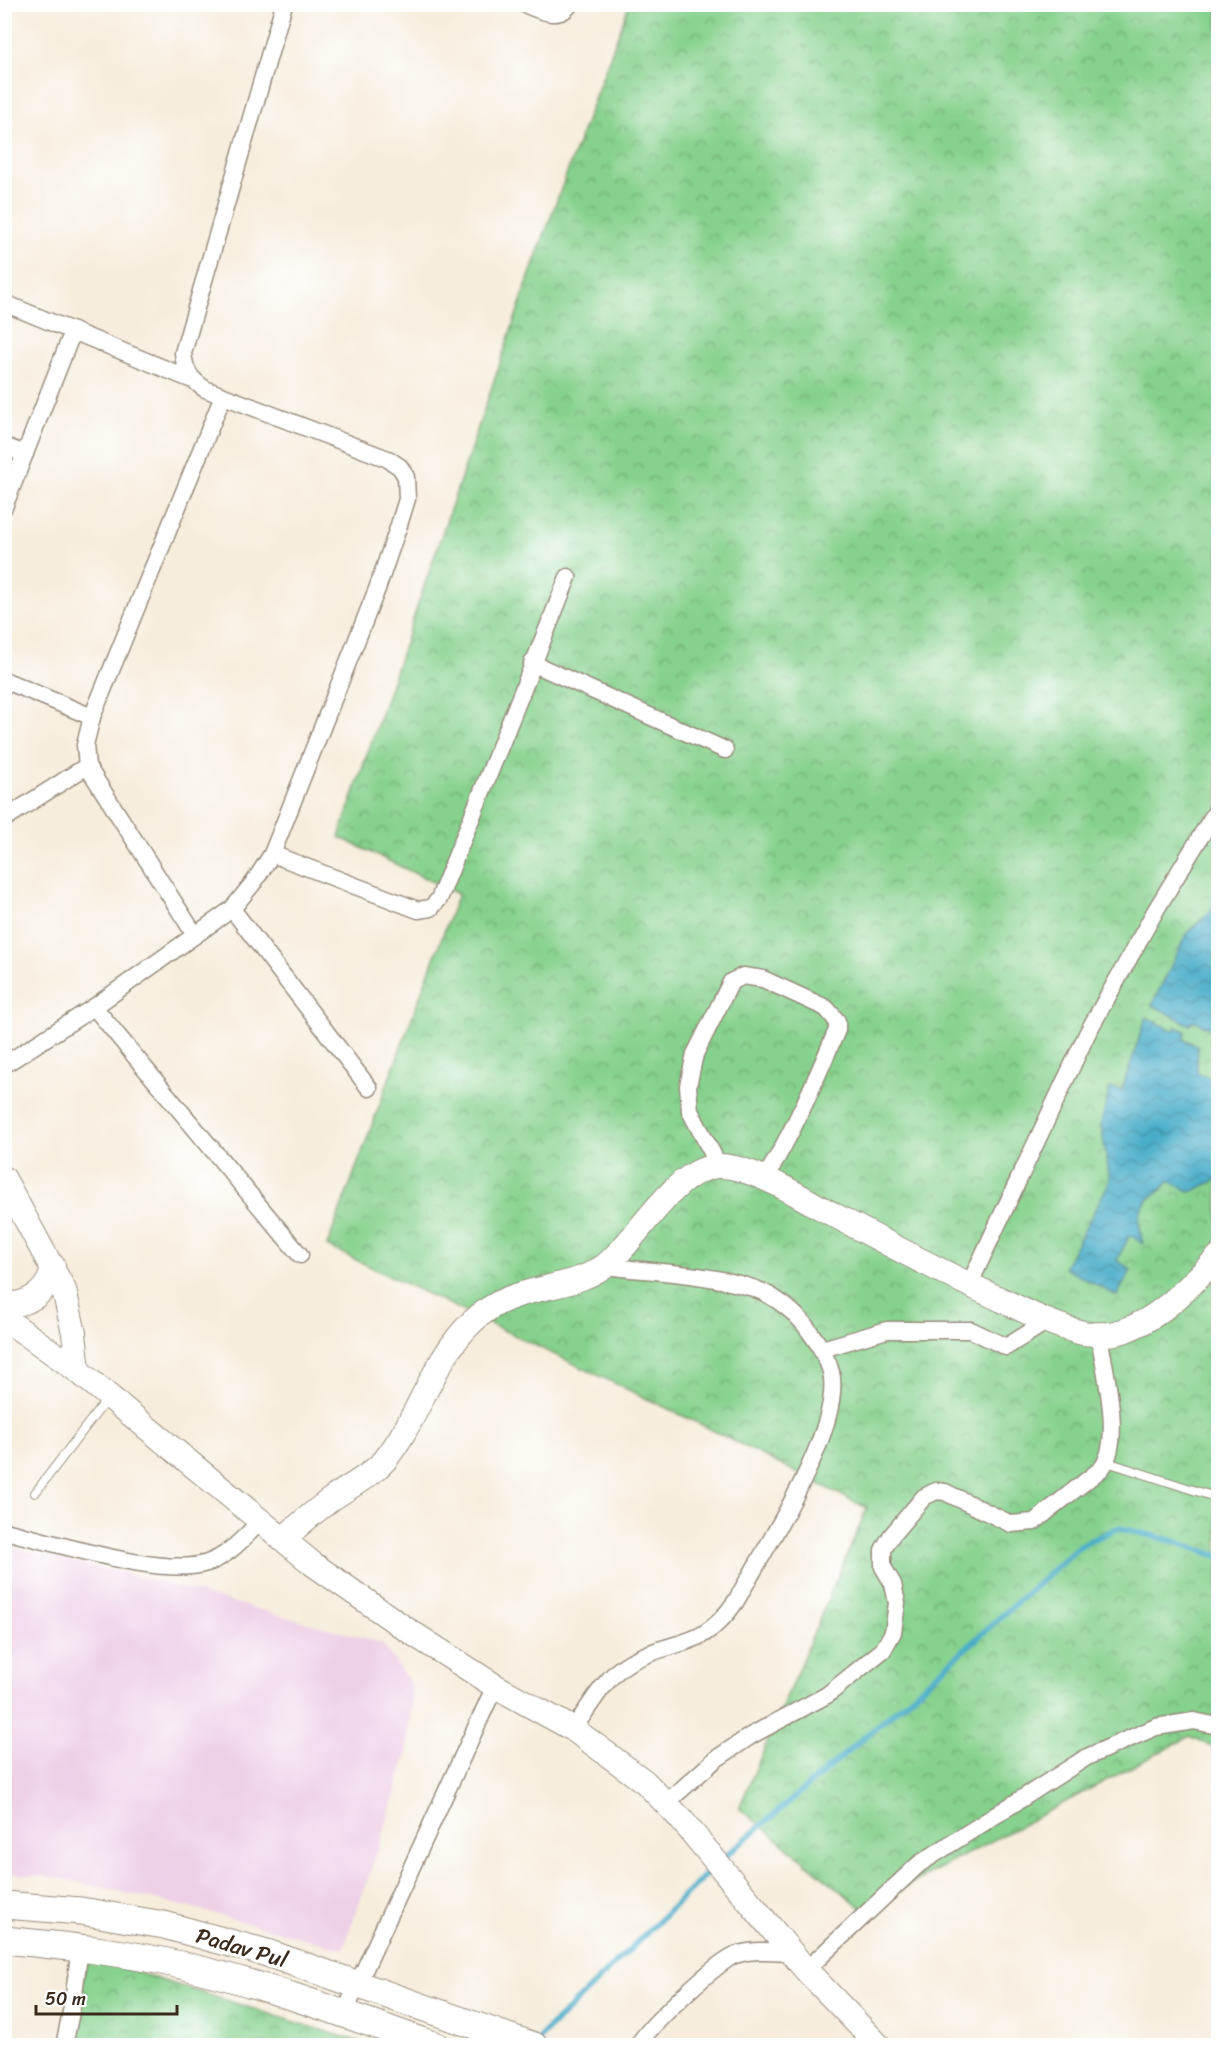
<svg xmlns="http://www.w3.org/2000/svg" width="1223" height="2050" viewBox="0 0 1223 2050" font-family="Sriracha,sans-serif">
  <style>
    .built { fill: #eed0e7 }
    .park { fill: url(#park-crowns); stroke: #607e56; stroke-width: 1.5 }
    .water { fill: url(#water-waves); stroke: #426c74; stroke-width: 1.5 }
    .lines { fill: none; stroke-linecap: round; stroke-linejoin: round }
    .stream { stroke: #49adc9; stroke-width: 6 }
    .lane-casing { stroke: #988c7d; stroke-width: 10 }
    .street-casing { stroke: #988c7d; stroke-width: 19 }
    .secondary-casing { stroke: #988c7d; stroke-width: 26 }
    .primary-casing { stroke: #988c7d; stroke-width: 29 }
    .lane { stroke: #fff; stroke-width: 8 }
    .street { stroke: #fff; stroke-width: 16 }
    .secondary { stroke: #fff; stroke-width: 24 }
    .primary { stroke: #fff; stroke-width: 27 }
    .labels { text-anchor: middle; stroke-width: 6; stroke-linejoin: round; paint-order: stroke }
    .street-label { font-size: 22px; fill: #3b2a1e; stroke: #fff }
  </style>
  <defs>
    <pattern id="park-crowns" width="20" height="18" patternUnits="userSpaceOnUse" patternTransform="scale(1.5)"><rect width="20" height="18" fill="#86d18d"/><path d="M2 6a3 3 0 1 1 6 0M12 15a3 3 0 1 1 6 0" fill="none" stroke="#6faa73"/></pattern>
    <pattern id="water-waves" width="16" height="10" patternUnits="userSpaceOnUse" patternTransform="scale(1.5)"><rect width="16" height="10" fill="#49adc9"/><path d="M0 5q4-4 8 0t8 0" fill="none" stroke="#3e8da3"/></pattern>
  </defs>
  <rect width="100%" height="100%" fill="#fff"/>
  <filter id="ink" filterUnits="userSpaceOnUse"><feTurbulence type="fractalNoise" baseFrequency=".0167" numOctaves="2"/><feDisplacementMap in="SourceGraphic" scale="12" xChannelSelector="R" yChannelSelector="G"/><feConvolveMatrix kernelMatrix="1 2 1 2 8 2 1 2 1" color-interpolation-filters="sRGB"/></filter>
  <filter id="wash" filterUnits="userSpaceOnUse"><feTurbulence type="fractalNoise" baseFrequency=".008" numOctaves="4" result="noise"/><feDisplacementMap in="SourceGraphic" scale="24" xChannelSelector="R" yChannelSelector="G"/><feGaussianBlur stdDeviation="1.35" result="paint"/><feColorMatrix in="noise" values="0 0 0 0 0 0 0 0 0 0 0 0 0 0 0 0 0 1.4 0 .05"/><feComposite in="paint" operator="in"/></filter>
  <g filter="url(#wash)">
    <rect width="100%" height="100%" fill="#f6eddc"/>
    <path class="built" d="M5 1546 125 1573 382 1643 412 1686 407 1753 381 1841 343 1949 196 1909 60 1878 5 1873Z"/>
    <g class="park">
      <path d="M629 5H1218V1749L1190 1736 863 1909 739 1808 867 1508 700 1424 327 1246 458 894 339 837 536 257Z"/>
      <path d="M87 1957 369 2045 70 2046Z"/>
    </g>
    <g class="water">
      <path d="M1218 904V1021L1209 1028 1193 1020 1190 1025 1152 1005 1187 933Z"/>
      <path d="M1146 1017 1174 1031 1176 1027 1185 1031 1184 1039 1198 1046 1197 1072 1218 1082V1170L1216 1180 1191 1192 1169 1181C1163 1191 1154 1193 1147 1201 1135 1213 1140 1230 1143 1244L1130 1235 1117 1260 1131 1270 1117 1296 1064 1268 1110 1181 1101 1124 1110 1088 1122 1090Z"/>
    </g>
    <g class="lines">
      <g class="stream">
        <path d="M721 1860 916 1693 1081 1545 1118 1528 1167 1539 1218 1556"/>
        <path d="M538 2042 545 2032 714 1867"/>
      </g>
    </g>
  </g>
  <g filter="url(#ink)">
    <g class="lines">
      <defs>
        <g id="lane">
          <path d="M1107 1462 1218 1498"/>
          <path d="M35 1493 107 1399"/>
        </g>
        <g id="street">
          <path d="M524 4C539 10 559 21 570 4"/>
          <path d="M4 303 190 379"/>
          <path d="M4 446 25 454"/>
          <path d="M4 507 73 331"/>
          <path d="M532 663 725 750"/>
          <path d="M4 680 92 717"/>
          <path d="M4 819 87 766"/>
          <path d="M272 854 418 910 431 908 439 899 568 577"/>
          <path d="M232 909 369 1088"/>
          <path d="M195 935 87 766 85 745 92 717 223 396"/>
          <path d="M94 1007 300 1255"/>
          <path d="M4 1065 94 1007 232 909 254 882 272 854 377 589 399 525 407 499 406 477 400 467 388 459 205 389C190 379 185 371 183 353L284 4"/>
          <path d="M719 1166 690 1111 688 1086 695 1054 731 982 743 976 763 979 826 1008 837 1021V1030C815 1081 794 1131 765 1178"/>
          <path d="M969 1285 1088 1032 1157 908 1218 808"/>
          <path d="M822 1349 887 1330H971L1006 1347 1046 1322"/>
          <path d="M4 1531C54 1542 162 1578 207 1563 229 1556 244 1537 261 1521"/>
          <path d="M573 1729C589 1708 606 1675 630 1662 677 1637 701 1652 736 1601 764 1550 844 1428 831 1372 827 1357 819 1344 810 1332 797 1313 774 1295 753 1288 705 1273 653 1272 604 1266"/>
          <path d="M666 1803 716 1759 752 1735 827 1695 883 1650 893 1632 897 1603 893 1584 883 1567V1550L891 1536 924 1497 936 1491 945 1492 1011 1524 1034 1522 1101 1469C1124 1442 1104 1369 1099 1335"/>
          <path d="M806 1970 919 1864 1087 1757 1156 1727 1194 1721 1218 1726"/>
          <path d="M344 2014 495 1686"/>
          <path d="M64 2046 73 2002 80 1947"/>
          <path d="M638 2046C646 2028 717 1962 735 1955 752 1949 772 1951 790 1952"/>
        </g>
        <g id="secondary">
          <path d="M4 1179 64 1290 74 1333 78 1371"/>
          <path d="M4 1305C30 1305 50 1291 53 1266"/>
          <path d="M4 1318 78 1371 313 1564 406 1629 495 1686 573 1729 645 1782 680 1818 806 1970 879 2046"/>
          <path d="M284 1538C300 1524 316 1510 333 1498 350 1486 372 1475 385 1460 419 1418 432 1361 471 1323 514 1281 561 1295 603 1267 637 1243 673 1167 720 1166 749 1166 796 1194 821 1208 881 1240 940 1272 1002 1300 1029 1313 1054 1326 1083 1333 1096 1335 1110 1335 1123 1331 1162 1318 1190 1285 1218 1257"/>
        </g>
        <g id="primary">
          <path d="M4 1905 81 1911 164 1925 267 1953 534 2046"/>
          <path d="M4 1940C65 1946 126 1952 185 1966 270 1986 353 2017 436 2046"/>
        </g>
      </defs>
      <use href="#lane" class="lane-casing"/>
      <use href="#street" class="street-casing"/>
      <use href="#secondary" class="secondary-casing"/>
      <use href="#primary" class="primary-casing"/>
      <use href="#lane" class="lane"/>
      <use href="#street" class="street"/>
      <use href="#secondary" class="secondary"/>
      <use href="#primary" class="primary"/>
    </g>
  </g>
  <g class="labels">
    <g class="street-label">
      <text transform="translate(242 1947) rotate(16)" y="8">Padav Pul</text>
    </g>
  </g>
  <rect width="1223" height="2050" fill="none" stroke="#fff" stroke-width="24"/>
  <path d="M36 2005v9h141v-9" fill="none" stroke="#3b2a1e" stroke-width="3"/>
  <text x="45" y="2005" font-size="18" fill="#3b2a1e" stroke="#ffffff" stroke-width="4.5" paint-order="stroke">50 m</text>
</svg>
